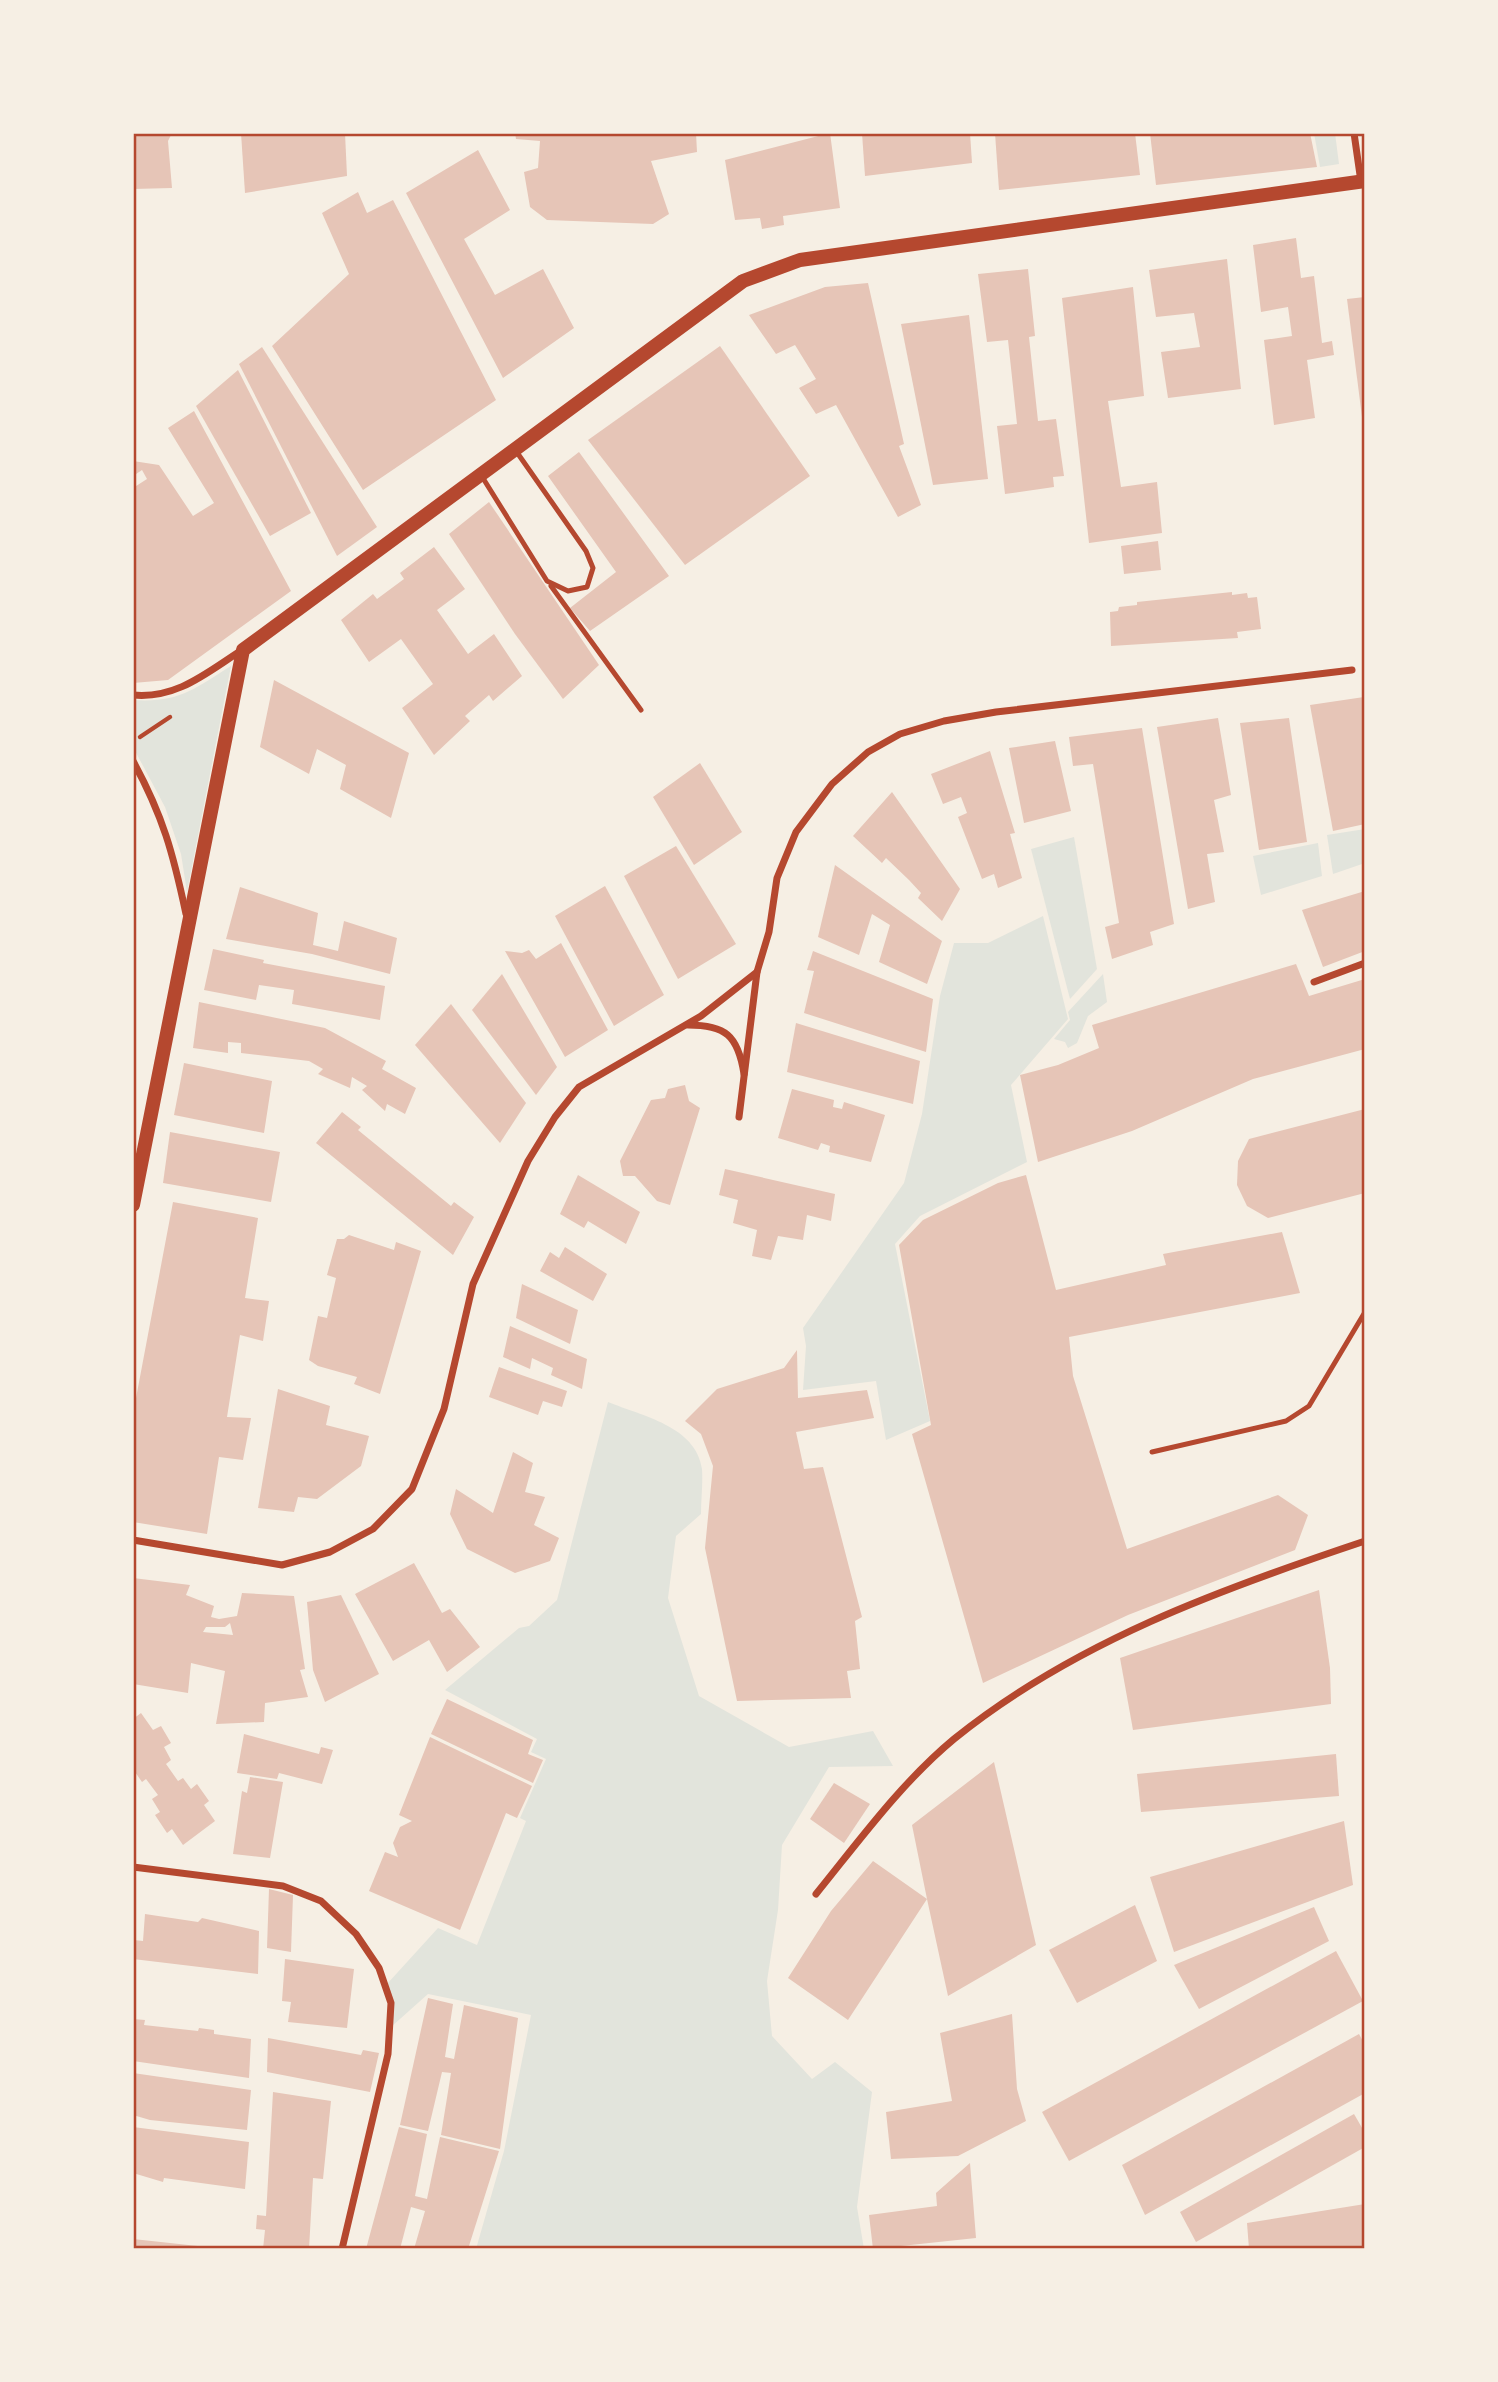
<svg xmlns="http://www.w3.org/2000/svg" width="1498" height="2382" viewBox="0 0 1498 2382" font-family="'PT Sans Narrow',sans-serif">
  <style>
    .green { fill: #e2e4dc }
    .building { fill: #e6c5b7; fill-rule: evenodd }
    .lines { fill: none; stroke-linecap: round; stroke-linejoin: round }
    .path { stroke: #b5482f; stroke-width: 4.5 }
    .service { stroke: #b5482f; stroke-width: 5 }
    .minor { stroke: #b5482f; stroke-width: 7 }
    .secondary { stroke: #b5482f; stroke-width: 14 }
    .neatline { fill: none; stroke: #b5482f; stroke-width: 2.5 }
  </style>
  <rect width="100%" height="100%" fill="#f6efe4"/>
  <g class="green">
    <path d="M1314 133H1335L1339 164 1320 167Z"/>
    <path d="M231 666 187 892 181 854 165 807 133 747V700C179 703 194 689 231 666Z"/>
    <path d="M1365 829V863L1333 874 1327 835Z"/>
    <path d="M1074 837 1097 969 1070 999 1031 849Z"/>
    <path d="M1318 843 1322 876 1261 895 1253 856Z"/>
    <path d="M1043 916 1068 1019 1011 1085 1027 1162 920 1216 895 1244 930 1421 886 1440 876 1381 803 1390 806 1346 803 1328 904 1183 922 1114 940 996 954 943H988Z"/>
    <path d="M1103 974 1107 1002 1088 1016 1077 1043 1068 1048 1065 1042 1054 1039 1070 1020 1068 1012Z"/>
    <path d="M608 1402C642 1416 696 1426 702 1469 703 1484 701 1500 701 1514L676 1536 668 1598 699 1696 789 1747 873 1731 893 1766 829 1767 782 1845 778 1910 767 1981 772 2036 812 2079 835 2062 872 2092 857 2207 864 2249H476L504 2151 531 2015 428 1994 391 2027 387 1984 438 1928 477 1945 526 1821 520 1818 546 1759 531 1752 537 1739 445 1690 519 1628 529 1626 557 1600Z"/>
  </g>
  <g class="building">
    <path d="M133 133H172L168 141 172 188 133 189Z"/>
    <path d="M241 133H345L347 176 245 193Z"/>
    <path d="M515 133H696L697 152 651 161 669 214 653 224 547 220 530 207 524 172 538 168 540 141 516 139Z"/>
    <path d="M830 133 840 208 783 216 784 225 762 229 760 218 735 220 725 160Z"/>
    <path d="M862 133H970L972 163 865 176Z"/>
    <path d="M995 133H1135L1140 175 999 190Z"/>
    <path d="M1150 133H1310L1317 167 1156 185Z"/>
    <path d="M478 150 510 210 464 239 495 295 543 269 574 328 503 378 406 193Z"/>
    <path d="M358 192 367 213 393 200 496 400 363 490 272 346 349 274 322 213Z"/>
    <path d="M1296 238 1301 278 1314 276 1322 343 1332 341 1334 355 1307 360 1315 418 1274 425 1264 340 1292 336 1288 307 1261 312 1253 245Z"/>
    <path d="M1227 259 1241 389 1168 398 1161 352 1200 347 1194 313 1156 317 1149 270Z"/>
    <path d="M1028 269 1035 336 1029 337 1038 421 1056 419 1064 476 1053 477 1054 487 1005 494 997 426 1017 424 1008 340 987 342 978 274Z"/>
    <path d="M868 283 904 444 899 446 921 505 898 517 836 405 816 414 799 388 816 379 795 345 776 354 749 315 825 287Z"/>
    <path d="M1133 287 1144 396 1108 401 1121 487 1157 482 1162 533 1089 543 1062 298Z"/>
    <path d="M1365 297V425H1363L1347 299Z"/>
    <path d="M969 315 988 479 933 485 901 324Z"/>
    <path d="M720 346 810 476 685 565 588 440Z"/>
    <path d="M262 347 377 527 337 556 239 364Z"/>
    <path d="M238 370 311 513 270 536 196 406Z"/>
    <path d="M194 411 291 591 168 680 133 683V488L147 479 142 470 133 476V461L159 465 193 516 214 503 168 428Z"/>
    <path d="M579 452 669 576 590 631 570 608 616 572 548 476Z"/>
    <path d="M489 502 599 665 563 699 515 634 449 534Z"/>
    <path d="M1158 541 1161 570 1124 574 1121 546Z"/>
    <path d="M434 547 465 589 437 610 468 654 494 634 522 676 493 701 489 695 465 716 470 721 434 755 402 708 433 684 401 639 369 662 341 620 373 594 377 599 404 579 400 573Z"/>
    <path d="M1232 592V595L1247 593 1248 598 1257 597 1261 629 1237 632 1238 638 1111 646 1110 612 1118 611 1119 607 1137 605V602Z"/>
    <path d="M274 680 409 753 391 818 340 789 346 765 317 749 309 774 260 747Z"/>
    <path d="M1364 697 1365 824 1333 831 1310 705Z"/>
    <path d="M1218 718 1231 795 1214 800 1224 852 1207 854 1215 902 1188 909 1157 727Z"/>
    <path d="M1289 718 1307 842 1259 850 1240 723Z"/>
    <path d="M1142 728 1174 924 1150 932 1153 945 1112 959 1105 927 1119 923 1093 764 1073 766 1069 737Z"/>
    <path d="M1055 741 1071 811 1024 823 1009 748Z"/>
    <path d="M990 751 1015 833 1010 834 1022 878 998 888 994 874 982 879 958 817 967 813 961 797 943 804 931 774Z"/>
    <path d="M700 763 742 832 694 865 653 797Z"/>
    <path d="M892 792 960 889 942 921 918 898 921 893 909 880 886 858 882 863 853 836Z"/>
    <path d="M676 846 736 944 678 979 624 876Z"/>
    <path d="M835 865 942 941 927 984 879 962 890 925 872 914 859 955 818 937Z"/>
    <path d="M605 886 664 995 614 1026 555 916Z"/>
    <path d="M240 887 318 913 313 945 338 951 344 921 397 938 390 974 312 954 226 939Z"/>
    <path d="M1365 891V951L1323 967 1302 910Z"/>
    <path d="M561 943 608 1030 565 1057 505 951 522 953 529 950 536 959Z"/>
    <path d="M213 949 264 960 263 963 385 986 380 1020 292 1004 294 990 259 985 256 1000 204 990Z"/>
    <path d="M813 951 933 999 926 1052 804 1013 814 971 807 970Z"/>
    <path d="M1296 964 1309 996 1365 979V1049L1253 1079 1132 1131 1038 1162 1020 1075 1058 1065 1099 1048 1092 1025Z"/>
    <path d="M502 974 557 1067 536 1095 472 1010Z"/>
    <path d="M199 1002 325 1028 386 1061 382 1069 416 1088 405 1114 387 1104 385 1111 362 1090 367 1086 352 1077 350 1088 318 1074 323 1069 309 1061 241 1053V1043L228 1042V1053L193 1048Z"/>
    <path d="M451 1004 526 1103 500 1143 415 1045Z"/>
    <path d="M796 1023 920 1061 913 1104 787 1072Z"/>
    <path d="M184 1063 272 1081 264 1133 174 1115Z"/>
    <path d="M685 1085 689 1101 700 1108 670 1205 657 1201 635 1176H623L620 1161 651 1100 665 1098 668 1089Z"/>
    <path d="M792 1089 834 1100 833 1107 842 1109 844 1102 885 1115 871 1162 829 1152 830 1146 821 1143 818 1150 778 1138Z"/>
    <path d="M1365 1109V1193L1268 1218 1247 1206 1237 1185 1238 1161 1249 1139Z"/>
    <path d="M342 1112 361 1127 358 1130 451 1206 454 1202 474 1217 453 1255 316 1143Z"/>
    <path d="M170 1132 280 1152 271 1202 163 1183Z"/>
    <path d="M725 1169 835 1194 831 1221 807 1215 803 1240 778 1236 771 1260 752 1256 757 1230 733 1223 738 1200 719 1195Z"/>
    <path d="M578 1175 640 1212 626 1244 588 1221 584 1228 560 1214Z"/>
    <path d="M1026 1175 1056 1290 1166 1265 1163 1254 1282 1232 1300 1293 1069 1337 1073 1376 1127 1549 1278 1495 1308 1515 1295 1550 1128 1615 983 1683 912 1434 931 1425 899 1245 923 1220 998 1183Z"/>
    <path d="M173 1202 258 1218 245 1298 269 1301 263 1341 240 1335 227 1417 251 1418 243 1460 219 1457 207 1534 133 1522V1414Z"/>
    <path d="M349 1235 394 1250 396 1242 421 1251 380 1394 354 1384 357 1377 318 1366 309 1360 318 1316 327 1318 336 1278 327 1275 337 1239H344Z"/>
    <path d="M565 1247 607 1274 593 1301 540 1271 550 1252 559 1258Z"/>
    <path d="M522 1284 578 1310 570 1344 516 1318Z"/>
    <path d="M510 1326 587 1359 582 1389 551 1375 553 1368 532 1358 530 1369 503 1357Z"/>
    <path d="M797 1350 798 1398 867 1390 874 1418 796 1432 804 1469 823 1467 862 1617 855 1621 860 1669 847 1671 851 1698 737 1701 705 1548 713 1466 701 1434 685 1421 717 1389 784 1368Z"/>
    <path d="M499 1367 567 1391 562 1407 543 1401 538 1415 489 1397Z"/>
    <path d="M278 1389 330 1406 326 1425 369 1436 361 1466 317 1499 298 1497 294 1512 258 1508Z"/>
    <path d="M513 1452 533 1463 525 1492 545 1497 534 1525 559 1538 550 1561 515 1573 467 1549 450 1514 456 1489 493 1513Z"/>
    <path d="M414 1563 442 1613 450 1609 480 1647 447 1672 429 1640 393 1661 355 1594Z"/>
    <path d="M133 1578 190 1585 186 1595 214 1606 211 1617 219 1619 237 1616 242 1593 294 1596 305 1669 300 1670 308 1697 265 1703 264 1722 216 1724 225 1671 191 1663 188 1693 133 1684ZM230 1623 233 1635 203 1632 206 1627H225Z"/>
    <path d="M1319 1590 1330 1668 1331 1704 1133 1730 1120 1658Z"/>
    <path d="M341 1595 379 1674 325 1702 313 1670 307 1602Z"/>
    <path d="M447 1699 533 1740 528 1754 543 1760 533 1783 431 1734Z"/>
    <path d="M141 1713 153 1730 161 1726 171 1743 164 1747 171 1760 166 1764 178 1781 183 1778 191 1789 197 1784 209 1801 204 1805 215 1821 183 1845 172 1829 167 1833 155 1815 160 1812 152 1799 158 1795 146 1779 142 1782 133 1769V1719Z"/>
    <path d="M244 1734 319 1754 321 1747 333 1750 322 1784 279 1773 277 1779 237 1773Z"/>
    <path d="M430 1737 532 1786 517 1818 506 1813 460 1930 369 1891 385 1852 398 1857 393 1843 400 1827 412 1821 399 1815Z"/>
    <path d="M1336 1754 1339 1796 1141 1812 1137 1774Z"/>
    <path d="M994 1762 1036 1945 948 1996 927 1899 848 2020 788 1978 831 1911 873 1861 927 1899 912 1825Z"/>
    <path d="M250 1777 283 1782 270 1858 233 1854 242 1791 247 1793Z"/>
    <path d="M834 1783 870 1804 844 1843 810 1819Z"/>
    <path d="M1344 1821 1353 1885 1174 1952 1150 1877Z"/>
    <path d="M269 1889 293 1895 291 1952 267 1948Z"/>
    <path d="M1135 1905 1157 1961 1077 2003 1049 1950Z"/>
    <path d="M1314 1907 1329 1941 1199 2009 1174 1965Z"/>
    <path d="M145 1914 198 1922 202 1918 259 1931 258 1974 133 1959 134 1940 143 1941Z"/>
    <path d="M1336 1951 1363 2001 1069 2161 1042 2112Z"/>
    <path d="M285 1959 354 1969 347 2028 288 2022 291 2002 282 2001Z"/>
    <path d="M428 1998 453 2004 445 2057 454 2059 464 2005 518 2018 500 2149 441 2135 451 2073 442 2072 428 2131 400 2125Z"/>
    <path d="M1012 2014 1017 2089 1026 2121 958 2156 891 2159 886 2112 952 2101 940 2033Z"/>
    <path d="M133 2019 145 2020 144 2025 198 2031 199 2028 214 2030V2034L251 2039 249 2078 133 2061Z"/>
    <path d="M1359 2034 1365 2045V2093L1145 2215 1122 2165Z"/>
    <path d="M268 2038 361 2055 363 2050 379 2053 370 2092 267 2072Z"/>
    <path d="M133 2073 251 2090 247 2130 150 2120 133 2115Z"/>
    <path d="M273 2092 331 2101 323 2179 313 2178 309 2249H263L265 2230 256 2229 257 2215 266 2216Z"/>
    <path d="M1354 2114 1365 2133V2147L1196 2242 1180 2212Z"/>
    <path d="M133 2127 249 2142 245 2189 164 2178 163 2182 133 2173Z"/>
    <path d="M399 2127 427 2134 415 2196 427 2199 440 2137 499 2151 468 2249H414L425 2211 411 2207 400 2249H366Z"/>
    <path d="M970 2163 976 2238 873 2249 869 2215 937 2206 936 2193Z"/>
    <path d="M1365 2204V2249H1249L1247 2223Z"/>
    <path d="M133 2239 207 2247V2249H133Z"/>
  </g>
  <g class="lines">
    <path class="path" d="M140 737 170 717"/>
    <g class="service">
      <path d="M481 475 547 581 568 591 587 587 593 568 586 551 516 451"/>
      <path d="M551 586 641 710"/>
      <path d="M1152 1452 1286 1421 1309 1406 1365 1312"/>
    </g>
    <g class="minor">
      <path d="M1354 133 1361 182"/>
      <path d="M133 695C177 699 206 673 242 650"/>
      <path d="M133 761C163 816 173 853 186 914"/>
      <path d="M1314 982 1365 963"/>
      <path d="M688 1025C725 1025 738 1035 744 1074"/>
      <path d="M739 1117 757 972"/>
      <path d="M133 1540 282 1565 330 1552 373 1529 412 1489 444 1409 473 1284 528 1161 555 1117 579 1087 701 1016 757 972 769 932 777 878 796 832 832 784 868 752 900 734 944 721 996 712 1352 670"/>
      <path d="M133 1867 283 1886 321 1901 356 1934 379 1968 391 2003 388 2054 342 2249"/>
      <path d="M816 1894C859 1841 901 1783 954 1739 1074 1642 1221 1589 1365 1541"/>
    </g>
    <path class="secondary" d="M133 1205 243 650 743 281 800 260 1365 181"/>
  </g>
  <rect width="1498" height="2382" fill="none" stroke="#f6efe4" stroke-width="270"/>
  <rect x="135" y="135" width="1228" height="2112" class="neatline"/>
</svg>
